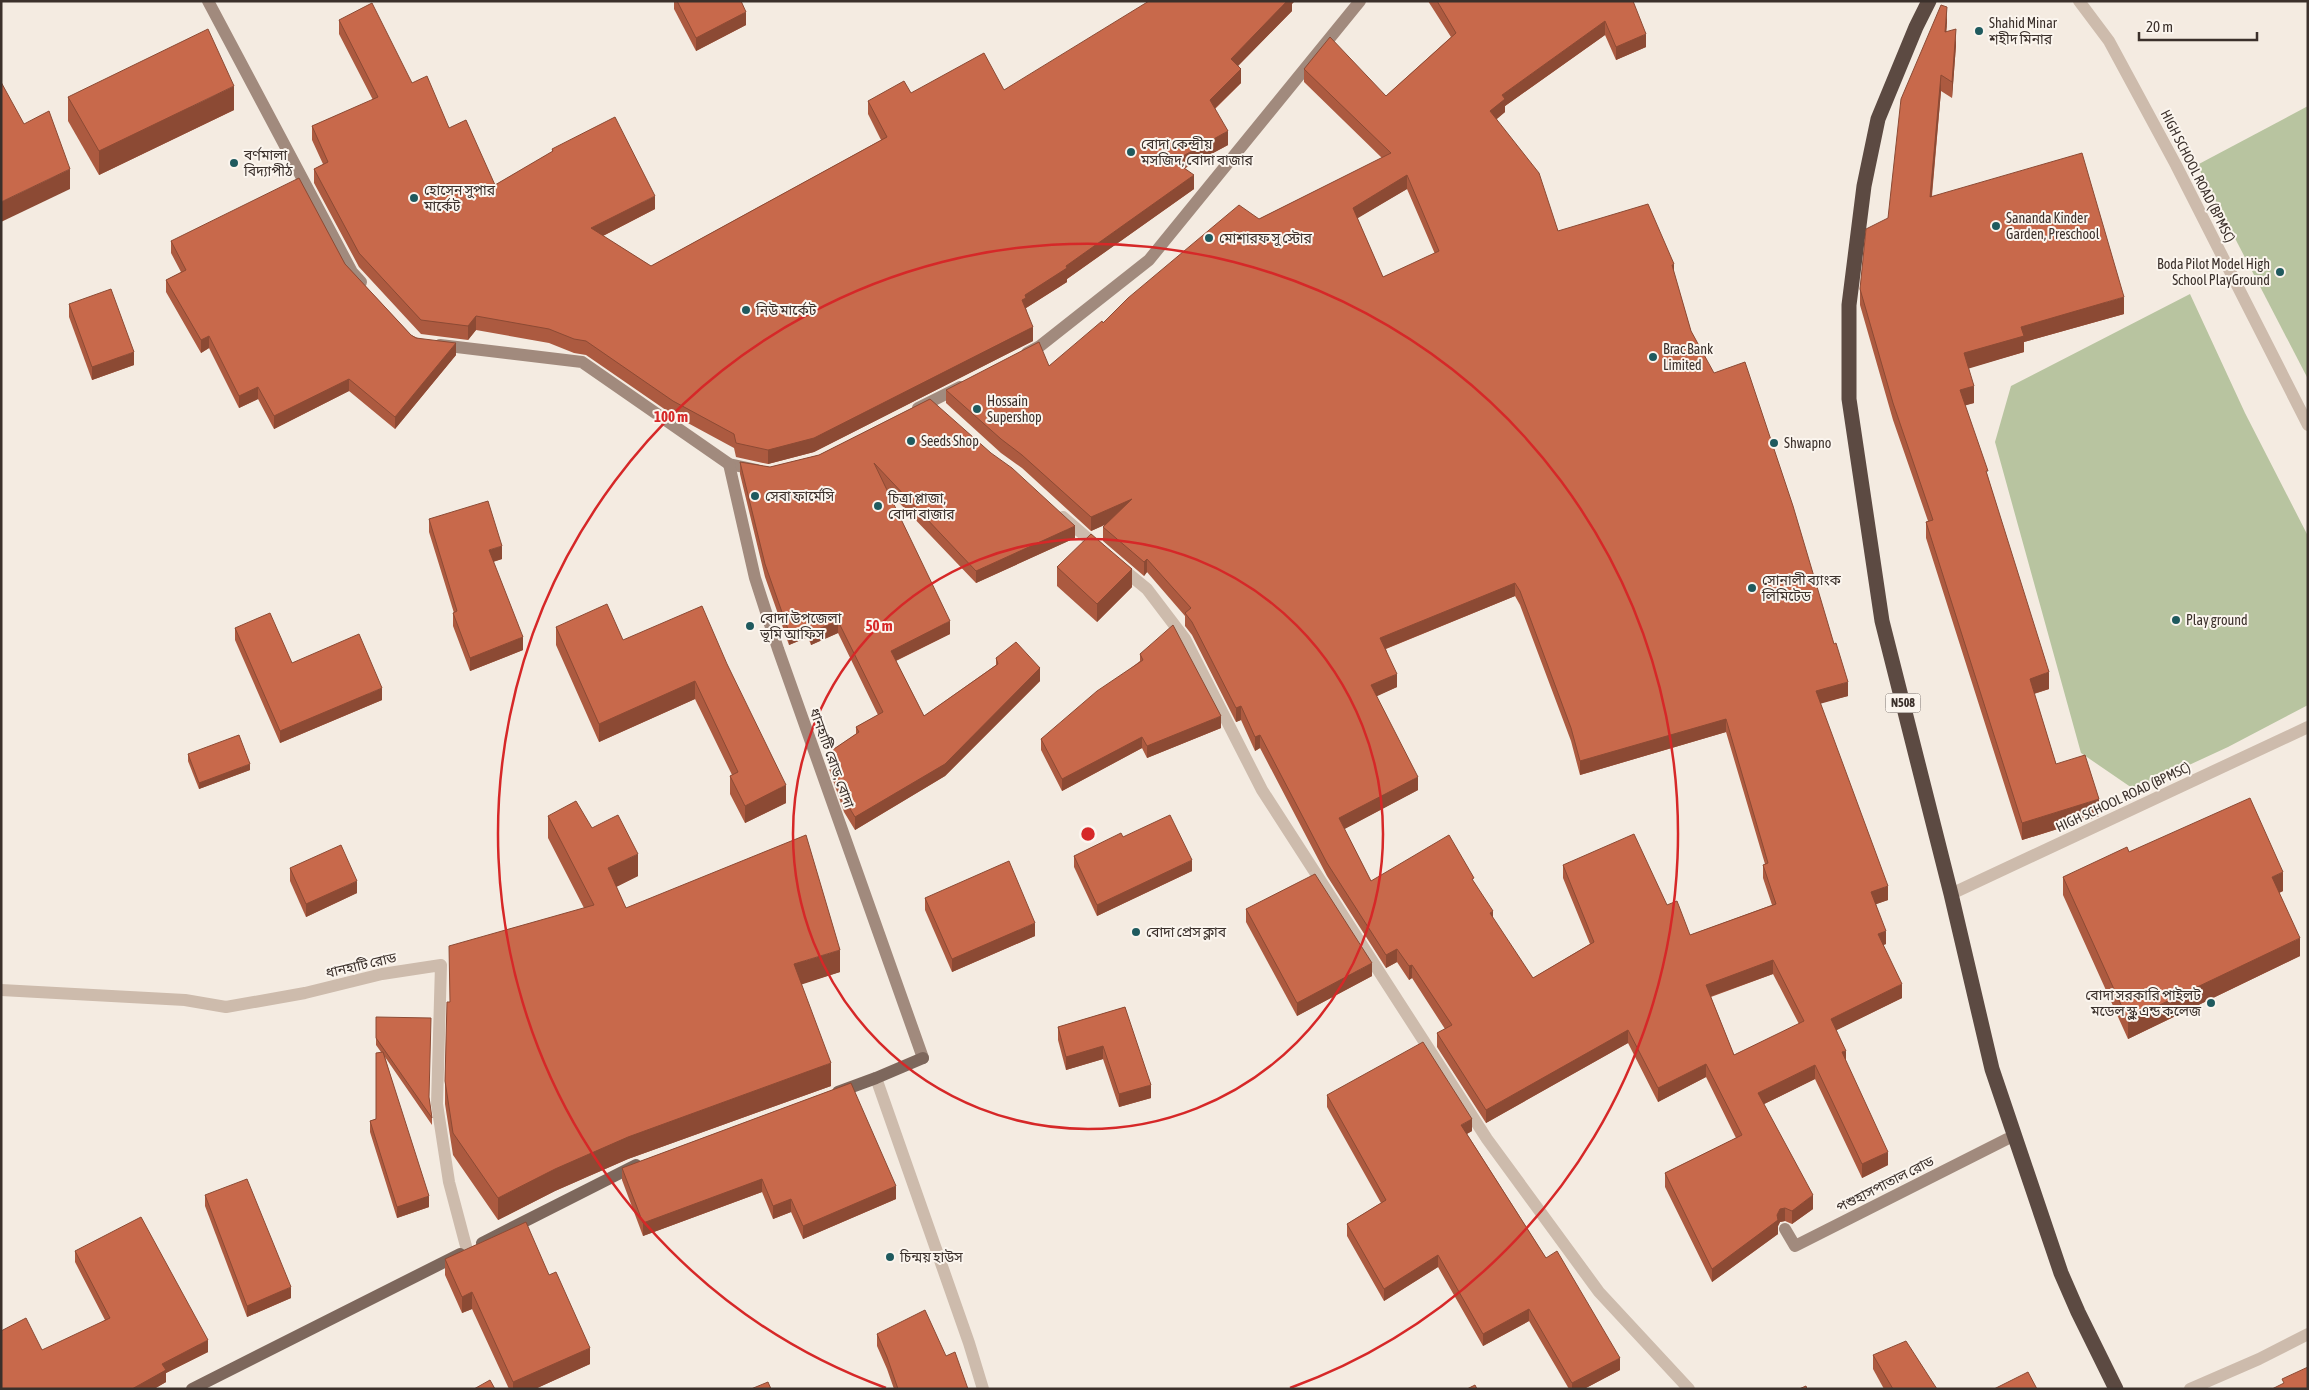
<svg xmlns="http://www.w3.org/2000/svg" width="2309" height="1390" viewBox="0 0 2309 1390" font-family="'Asap Condensed','Noto Sans Bengali',sans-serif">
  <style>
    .pitch { fill: #b8c4a0 }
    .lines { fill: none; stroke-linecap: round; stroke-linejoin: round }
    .street { stroke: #cdbbac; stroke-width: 12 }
    .secondary { stroke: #a18a7d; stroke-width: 12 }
    .primary { stroke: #7d675c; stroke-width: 12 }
    .highway { stroke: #5c4a42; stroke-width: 15 }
    .wall { fill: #ac5a40; fill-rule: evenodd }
    .shaded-wall { fill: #8c4a34 }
    .building { fill: #c8694b; stroke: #8c4a34; fill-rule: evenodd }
    .ring { fill: none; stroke: #d62828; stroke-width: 2.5 }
    .poi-dot { fill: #1f5a5e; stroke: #fbf5ee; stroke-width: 2 }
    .labels { text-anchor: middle; stroke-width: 4; stroke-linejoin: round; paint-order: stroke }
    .shield { fill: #fbf5ee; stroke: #756b66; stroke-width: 1 }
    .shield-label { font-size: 12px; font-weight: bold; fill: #3b302b }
    .poi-label { font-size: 14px; fill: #3b302b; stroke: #fbf5ee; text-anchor: start }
    .street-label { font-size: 14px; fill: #3b302b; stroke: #fbf5ee }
    .centre { fill: #d62828; stroke: #fbf5ee; stroke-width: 2.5 }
    .ring-label { font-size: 15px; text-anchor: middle; font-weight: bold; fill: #d62828; stroke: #fbf5ee; stroke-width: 4; stroke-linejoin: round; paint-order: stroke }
  </style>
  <rect width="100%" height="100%" fill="#f4ebe1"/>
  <g class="pitch">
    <path d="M2308 106V379L2197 165Z"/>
    <path d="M2190 294 2245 413 2308 536V705L2228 747 2135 790 2081 753 1995 442 2011 386Z"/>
  </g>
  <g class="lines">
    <g class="street">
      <path d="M2079 1 2109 41 2176 165 2308 425"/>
      <path d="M1063 517 1099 548"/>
      <path d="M1119 566 1147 589 1185 639 1262 790 1487 1139 1599 1292 1689 1389"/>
      <path d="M1951 894 2308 727"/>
      <path d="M1 990 185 1000 226 1007 305 993 382 974 441 965 437 1104 449 1182 467 1250"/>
      <path d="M876 1078 969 1343 983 1389"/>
      <path d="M2190 1389 2259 1359 2308 1334"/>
    </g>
    <g class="secondary">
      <path d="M208 1 352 272 361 282"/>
      <path d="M440 345 582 362 729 464 757 470"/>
      <path d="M1027 353 1040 346 1149 260 1360 1"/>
      <path d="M918 408 960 387"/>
      <path d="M729 464 755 578 778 649 923 1058"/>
      <path d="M1785 1229 1795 1246 2007 1139"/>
    </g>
    <g class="primary">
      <path d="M838 1092 876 1078 923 1058"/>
      <path d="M482 1243 636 1165"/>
      <path d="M192 1389 460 1254"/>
    </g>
    <path class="highway" d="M1929 1 1916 27 1878 119 1864 186 1849 305V399L1882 621 1951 894 1992 1069 2061 1273 2078 1312 2116 1389"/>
  </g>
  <g class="wall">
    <path d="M674 1H741L746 25 696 51 674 9Z"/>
    <path d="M1428 1H1633L1646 47 1616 60 1605 35 1505 106V112L1496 119 1558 231 1674 274 1691 331 1848 696 1820 703 1888 900 1876 904 1886 944 1883 945 1902 998 1836 1030 1846 1061 1888 1165 1862 1178 1815 1079 1764 1104 1813 1209 1792 1224 1785 1221 1780 1222 1778 1226V1234L1712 1282 1665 1187V1173L1736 1138 1706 1077 1658 1102 1628 1043 1486 1123 1437 1047V1033L1445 1029 1412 978 1409 980 1397 962 1386 968 1327 876 1260 748 1255 751 1241 720 1236 722 1192 635 1185 626V616L1147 572 1144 576 1103 541V527L1107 524 1091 531 1022 468 1001 453 946 403V390L1049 366 1103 323 1259 219 1382 158 1304 82V69L1386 96 1451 37ZM1407 189 1435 254 1383 277 1357 218ZM1515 596 1520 605 1571 741 1580 775 1726 732 1765 864 1763 865V878L1772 905 1690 935 1563 865V878L1590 944 1533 978 1493 919 1474 882 1371 881 1344 829 1418 790 1376 696 1397 687 1386 649ZM1773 974 1799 1024 1734 1055 1711 997Z"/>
    <path d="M1292 4V11L1238 66 1241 83 1215 109 1228 145 1185 168 1194 189 1067 279V282L1026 308 1033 341 814 452 768 464 736 457 734 448 673 415 586 355 574 353 549 343 476 330 468 340 421 334 359 267 314 183V169L323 164 312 140V126L373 100 339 34V20L412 83 495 185 552 152V149L655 209 603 236 651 266 881 140 868 114V101L911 93 1004 90Z"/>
    <path d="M1947 23 1946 32 1956 45 1952 98 1941 91 1932 196 2124 314 2024 342V352L1968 368 1974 403 1965 405 1988 477 2049 689 2034 694 2056 764 2099 816 2022 840 1926 538V522L1928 521 1893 420 1860 305V289L1888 218Z"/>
    <path d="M68 97 234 110 99 175 68 121Z"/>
    <path d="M171 241 345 264 411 335 456 355 395 429 349 391 274 429 258 399 239 408 209 348 201 353 166 292V280L181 272 171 253Z"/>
    <path d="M69 304 134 365 92 380 69 317Z"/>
    <path d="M930 399 1075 538 976 583 886 489 950 634 896 661 924 716 996 665V658L1040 681 945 776 855 830 844 812 828 766V753L856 734V727L878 715 838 633 811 645 808 637 789 645 765 577 740 474V462L770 467 819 455Z"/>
    <path d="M429 519 502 559 493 562 523 650 470 671 453 626V613H454L429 532Z"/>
    <path d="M1057 567 1132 587 1097 622 1057 586Z"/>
    <path d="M556 627 623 640 727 664 786 803 745 823 730 794V776L732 775 695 699 599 742 556 645Z"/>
    <path d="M235 628 292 663 382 700 280 743 235 640Z"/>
    <path d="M1140 654 1221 728 1147 758 1142 748 1062 791 1041 750V739L1140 661Z"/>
    <path d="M188 754 250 770 199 789 188 761Z"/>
    <path d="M548 816 592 828 638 876 616 887 626 908 840 972 801 984 831 1086 628 1159 555 1191 498 1220 453 1155 445 1104V1081L450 1002 584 908 548 838Z"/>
    <path d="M1123 837 1192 871 1097 916 1074 867V856Z"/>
    <path d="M2129 852 2283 891 2279 893 2300 956 2128 1039 2063 895V877Z"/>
    <path d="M290 868 357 893 306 917 290 881Z"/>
    <path d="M925 898 1035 936 952 972 925 910Z"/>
    <path d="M1246 909 1372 976 1297 1016 1246 922Z"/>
    <path d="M1125 1007 1151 1098 1119 1107 1103 1059 1066 1070 1058 1040V1027Z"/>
    <path d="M376 1017 429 1098 432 1118V1125L385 1057 429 1207 397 1218 370 1132V1121L376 1119 381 1052 376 1045Z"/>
    <path d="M851 1083 896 1199 803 1239 791 1212 773 1219 762 1192 643 1236 622 1180V1168Z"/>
    <path d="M1327 1095 1472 1131 1467 1134 1546 1258 1620 1370 1584 1389H1569L1529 1321 1483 1346 1438 1267 1384 1301 1347 1236V1224L1381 1203 1327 1107Z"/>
    <path d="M205 1195 291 1298 247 1317 205 1206Z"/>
    <path d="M75 1251 208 1352 166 1373V1382L154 1389H1L105 1320 75 1262Z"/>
    <path d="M445 1259 549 1275 590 1364 535 1389H509L472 1309 462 1313 445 1275Z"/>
    <path d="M877 1334 946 1356 968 1389H894L887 1369 877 1346Z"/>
    <path d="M1873 1355 1937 1389H1884L1873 1369Z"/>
  </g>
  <g class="shaded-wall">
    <path d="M1287 1H1295L1292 4V11L1231 73V59Z"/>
    <path d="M1947 7V23L1945 48V32Z"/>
    <path d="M746 12V25L696 51V38Z"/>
    <path d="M1605 21V35L1505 106V112L1490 125V111L1502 95Z"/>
    <path d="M1956 29V45L1952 98V82Z"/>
    <path d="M1646 34V47L1616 60V47Z"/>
    <path d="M1241 69V83L1210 113V100Z"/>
    <path d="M1941 75V91L1930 213V197Z"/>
    <path d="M234 86V110L99 175V151Z"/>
    <path d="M1228 131V145L1174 174V161Z"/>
    <path d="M70 169V189L1 222V202Z"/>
    <path d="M1194 175V189L1067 279V282L1026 308V312L1022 300 1025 295Z"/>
    <path d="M1407 175V189L1353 221V208Z"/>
    <path d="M655 196V209L591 242V228Z"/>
    <path d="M1674 264V277L1672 265Z"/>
    <path d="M2124 297V314L2024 342V352L1964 370V353L2021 327Z"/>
    <path d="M476 316V330L468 340V326Z"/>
    <path d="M1033 327V341L814 452 768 464V450Z"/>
    <path d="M209 336V348L201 353V340Z"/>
    <path d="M456 343V355L395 429V417Z"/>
    <path d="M134 352V365L92 380V367Z"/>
    <path d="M349 379V391L274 429V416Z"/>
    <path d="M1974 386V403L1960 407V390Z"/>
    <path d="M258 387V399L239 408V396Z"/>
    <path d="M1132 499V512L1091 531V517Z"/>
    <path d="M1075 526V538L976 583V571Z"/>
    <path d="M502 546V559L489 563V550Z"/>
    <path d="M1147 559V572L1144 576V562Z"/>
    <path d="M1132 569V587L1097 622V604Z"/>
    <path d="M1515 583V596L1380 651V638Z"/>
    <path d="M838 621V633L811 645V632Z"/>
    <path d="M950 621V634L891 663V651Z"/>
    <path d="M808 625V637L789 645V632Z"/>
    <path d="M523 637V650L470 671V658Z"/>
    <path d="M1040 668V681L945 776 855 830V817Z"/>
    <path d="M2049 672V689L2030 695V679Z"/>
    <path d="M1397 674V687L1371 699V685Z"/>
    <path d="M695 681V699L599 742V724Z"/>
    <path d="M1848 682V696L1816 705V691Z"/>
    <path d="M382 688V700L280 743V731Z"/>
    <path d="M1241 706V720L1236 722V708Z"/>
    <path d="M1221 716V728L1147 758V746Z"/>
    <path d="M1726 719V732L1580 775V761Z"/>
    <path d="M1260 735V748L1255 751V737Z"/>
    <path d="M1142 737V748L1062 791V779Z"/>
    <path d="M250 764V770L199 789V783Z"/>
    <path d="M1418 777V790L1339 832V818Z"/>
    <path d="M786 785V803L745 823V806Z"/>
    <path d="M2099 799V816L2022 840V823Z"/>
    <path d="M638 854V876L608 891V868Z"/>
    <path d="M1192 860V871L1097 916V905Z"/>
    <path d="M2283 872V891L2272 896V877Z"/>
    <path d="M357 881V893L306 917V904Z"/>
    <path d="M1888 886V900L1871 906V892Z"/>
    <path d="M1493 911V924L1490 913Z"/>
    <path d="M1035 923V936L952 972V959Z"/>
    <path d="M1886 931V944L1878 947V934Z"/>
    <path d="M2300 938V956L2128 1039V1020Z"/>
    <path d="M1397 949V962L1386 968V955Z"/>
    <path d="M840 950V972L794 987V964Z"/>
    <path d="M1773 960V974L1706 998V985Z"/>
    <path d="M1372 963V976L1297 1016V1003Z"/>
    <path d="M1412 965V978L1409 980V966Z"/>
    <path d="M1902 984V998L1831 1033V1019Z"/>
    <path d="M1628 1030V1043L1486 1123V1110Z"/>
    <path d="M1103 1046V1059L1066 1070V1057Z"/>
    <path d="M1846 1051V1064L1842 1052Z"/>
    <path d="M831 1063V1086L628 1159 555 1191 498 1220V1198L555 1169 628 1137Z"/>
    <path d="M1706 1064V1077L1658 1102V1088Z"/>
    <path d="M1815 1065V1079L1758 1107V1093Z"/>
    <path d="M1151 1085V1098L1119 1107V1094Z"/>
    <path d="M1472 1119V1131L1461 1137V1125Z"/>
    <path d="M1888 1152V1165L1862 1178V1164Z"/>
    <path d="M762 1179V1192L643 1236V1223Z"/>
    <path d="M896 1186V1199L803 1239V1226Z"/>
    <path d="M1813 1195V1209L1792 1224V1211Z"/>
    <path d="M429 1196V1207L397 1218V1207Z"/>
    <path d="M791 1199V1212L773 1219V1206Z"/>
    <path d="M1785 1208V1221L1780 1222 1778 1226V1234L1712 1282V1269L1777 1215 1780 1209Z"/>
    <path d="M1438 1255V1267L1384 1301V1289Z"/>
    <path d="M291 1287V1298L247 1317V1306Z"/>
    <path d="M472 1292V1309L462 1313V1297Z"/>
    <path d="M1529 1309V1321L1483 1346V1334Z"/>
    <path d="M208 1340V1352L166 1373V1382L154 1389H132L162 1364Z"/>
    <path d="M590 1348V1364L535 1389H513V1382Z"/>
    <path d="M1620 1358V1370L1584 1389H1572V1383Z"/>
  </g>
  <g class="building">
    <path d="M677 1H741L746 12 696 38Z"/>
    <path d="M1149 1H1287L1231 59 1241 69 1210 100 1228 131 1174 161 1194 175 1066 266 1067 268 1025 295 1026 298 1022 300 1033 327 814 438 768 450 736 443 734 434 673 401 586 341 574 339 549 329 476 316 468 326 421 320 359 253 314 169 328 162 312 126 378 97 339 20 372 3 412 83 427 76 449 128 466 120 495 185 553 151 552 149 615 117 655 196 591 228 651 266 887 137 868 101 904 81 911 93 984 53 1004 90Z"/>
    <path d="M1437 1H1633L1646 34 1616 47 1605 21 1502 95 1505 99 1490 111 1539 173 1558 231 1648 204 1674 264 1672 265 1691 331 1714 373 1745 362 1793 506 1834 644 1836 643 1848 682 1816 691 1888 886 1871 892 1886 931 1878 934 1902 984 1831 1019 1846 1051 1842 1052 1888 1152 1862 1164 1815 1065 1758 1093 1813 1195 1792 1211 1785 1208 1780 1209 1777 1215 1778 1220 1712 1269 1665 1173 1742 1135 1706 1064 1658 1088 1628 1030 1486 1110 1437 1033 1452 1025 1412 965 1409 966 1397 949 1386 955 1327 863 1260 735 1255 737 1241 706 1236 708 1192 622 1185 613 1191 608 1147 559 1144 562 1103 527 1132 499 1091 517 1022 455 1001 439 946 390 1039 342 1049 366 1102 321 1103 323 1128 298 1239 205 1259 219 1391 153 1304 69 1330 37 1386 96 1456 33ZM1407 175 1439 251 1383 277 1353 208ZM1515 583 1520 591 1571 728 1580 761 1726 719 1768 863 1763 865 1776 904 1690 935 1677 901 1667 905 1634 834 1563 865 1594 942 1533 978 1490 913 1493 911 1472 879 1474 878 1449 835 1371 881 1339 818 1418 777 1371 685 1397 674 1380 638ZM1773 960 1804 1021 1734 1055 1706 985Z"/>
    <path d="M1941 5 1947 7 1945 32 1956 29 1952 82 1941 75 1930 197 2082 153 2124 297 2021 327 2024 336 1964 353 1974 386 1960 390 1988 471H1986L2049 672 2030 679 2056 764 2085 755 2099 799 2022 823 1926 522 1933 520 1893 403 1860 289 1866 229 1888 218 1901 99Z"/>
    <path d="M208 29 234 86 99 151 68 97Z"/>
    <path d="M1 82 24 124 49 111 70 169 1 202Z"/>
    <path d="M299 178 345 264 411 335 416 338 456 343 395 417 349 379 274 416 258 387 239 396 209 336 201 340 166 280 186 270 171 241Z"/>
    <path d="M111 289 134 352 92 367 69 304Z"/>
    <path d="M930 399 991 453 1012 468 1075 526 976 571 874 463 950 621 891 651 924 716 998 664 996 658 1016 642 1040 668 945 764 855 817 844 799 828 753 859 732 856 727 883 712 838 621 811 632 808 625 789 632 765 564 740 462 770 467 819 455Z"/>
    <path d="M488 501 502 546 489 550 523 637 470 658 453 613 457 611 429 519Z"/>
    <path d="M1091 534 1132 569 1097 604 1057 567Z"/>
    <path d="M607 604 623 640 702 606 727 664 786 785 745 806 730 776 738 772 695 681 599 724 556 627Z"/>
    <path d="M270 613 292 663 359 634 382 688 280 731 235 628Z"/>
    <path d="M1173 625 1221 716 1147 746 1142 737 1062 779 1041 739 1097 691 1143 660 1140 654Z"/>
    <path d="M239 735 250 764 199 783 188 754Z"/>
    <path d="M2250 798 2283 872 2272 877 2300 938 2128 1020 2063 877 2127 847 2129 852Z"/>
    <path d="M576 801 592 828 618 815 638 854 608 868 626 908 806 835 840 950 794 964 831 1063 628 1137 555 1169 498 1198 453 1133 445 1081 447 1002H450L449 946 594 905 548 816Z"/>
    <path d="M1170 815 1192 860 1097 905 1074 856 1121 833 1123 837Z"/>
    <path d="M341 845 357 881 306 904 290 868Z"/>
    <path d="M1009 861 1035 923 952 959 925 898Z"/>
    <path d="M1315 874 1372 963 1297 1003 1246 909Z"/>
    <path d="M1125 1007 1151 1085 1119 1094 1103 1046 1066 1057 1058 1027Z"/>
    <path d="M376 1017 431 1018 429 1097 432 1118 376 1038Z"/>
    <path d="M1423 1042 1472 1119 1461 1125 1546 1258 1557 1251 1620 1358 1572 1383 1529 1309 1483 1334 1438 1255 1384 1289 1347 1224 1386 1200 1327 1095Z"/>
    <path d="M383 1052 429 1196 397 1207 370 1121 376 1119V1053Z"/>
    <path d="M851 1083 896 1186 803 1226 791 1199 773 1206 762 1179 643 1223 622 1168Z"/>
    <path d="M247 1179 291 1287 247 1306 205 1195Z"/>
    <path d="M141 1217 208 1340 162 1364 166 1370 132 1389H1V1331L26 1318 42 1350 110 1318 75 1251Z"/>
    <path d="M526 1222 549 1275 556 1272 590 1348 513 1382 472 1292 462 1297 445 1259Z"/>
    <path d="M925 1310 946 1356 955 1352 968 1389H898L887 1357 877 1334Z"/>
    <path d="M1906 1341 1937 1389H1893L1873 1355Z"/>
    <path d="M2308 1367V1389H2272L2284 1383 2282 1379Z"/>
    <path d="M2028 1372 2037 1389H1994Z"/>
    <path d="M490 1380 495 1389H474Z"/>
    <path d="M768 1382 771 1389H751Z"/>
    <path d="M1475 1385 1477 1389H1467Z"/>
    <path d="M1806 1386 1807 1389H1799Z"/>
  </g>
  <g class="ring">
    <circle cx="1088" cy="834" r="295"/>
    <path d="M886 1388A590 590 0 1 1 1290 1388"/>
  </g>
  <g class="poi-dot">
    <circle cx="1979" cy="31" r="5"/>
    <circle cx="1131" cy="152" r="5"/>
    <circle cx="234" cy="163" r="5"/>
    <circle cx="414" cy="198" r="5"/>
    <circle cx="1996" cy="226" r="5"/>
    <circle cx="1209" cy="238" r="5"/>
    <circle cx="2280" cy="272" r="5"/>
    <circle cx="746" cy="310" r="5"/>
    <circle cx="1653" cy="357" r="5"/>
    <circle cx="977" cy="409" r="5"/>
    <circle cx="911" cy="441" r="5"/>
    <circle cx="1774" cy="443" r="5"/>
    <circle cx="755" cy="496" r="5"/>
    <circle cx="878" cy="506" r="5"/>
    <circle cx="1752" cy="588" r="5"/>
    <circle cx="2176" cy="620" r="5"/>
    <circle cx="750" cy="626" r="5"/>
    <circle cx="1136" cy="932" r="5"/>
    <circle cx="2211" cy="1003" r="5"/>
    <circle cx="890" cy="1257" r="5"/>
  </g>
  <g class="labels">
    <rect class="shield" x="1885.5" y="693.5" width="35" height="19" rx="4"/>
    <g class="shield-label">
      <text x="1903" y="707">N508</text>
    </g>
    <g class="poi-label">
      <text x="1989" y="28">Shahid Minar<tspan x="1989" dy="16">শহীদ মিনার</tspan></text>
      <text x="1141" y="149">বোদা কেন্দ্রীয়<tspan x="1141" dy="16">মসজিদ, বোদা বাজার</tspan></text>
      <text x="244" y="160">বর্ণমালা<tspan x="244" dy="16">বিদ্যাপীঠ</tspan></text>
      <text x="424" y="195">হোসেন সুপার<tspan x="424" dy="16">মার্কেট</tspan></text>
      <text x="2006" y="223">Sananda Kinder<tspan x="2006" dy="16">Garden, Preschool</tspan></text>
      <text x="1219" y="243">মোশারফ সু স্টোর</text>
      <text x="2270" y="269" text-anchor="end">Boda Pilot Model High<tspan x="2270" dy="16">School PlayGround</tspan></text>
      <text x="756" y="315">নিউ মার্কেট</text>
      <text x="1663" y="354">Brac Bank<tspan x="1663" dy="16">Limited</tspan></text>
      <text x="987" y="406">Hossain<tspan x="987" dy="16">Supershop</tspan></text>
      <text x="921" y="446">Seeds Shop</text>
      <text x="1784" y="448">Shwapno</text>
      <text x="765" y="501">সেবা ফার্মেসি</text>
      <text x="888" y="503">চিত্রা প্লাজা,<tspan x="888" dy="16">বোদা বাজার</tspan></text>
      <text x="1762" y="585">সোনালী ব্যাংক<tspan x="1762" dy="16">লিমিটেড</tspan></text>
      <text x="760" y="623">বোদা উপজেলা<tspan x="760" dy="16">ভূমি আফিস</tspan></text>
      <text x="2186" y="625">Play ground</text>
      <text x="1146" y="937">বোদা প্রেস ক্লাব</text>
      <text x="2201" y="1000" text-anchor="end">বোদা সরকারি পাইলট<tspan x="2201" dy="16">মডেল স্কুল এন্ড কলেজ</tspan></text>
      <text x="900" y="1262">চিন্ময় হাউস</text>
    </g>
    <g class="street-label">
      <text transform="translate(2198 176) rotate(63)" y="5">HIGH SCHOOL ROAD (BPMSC)</text>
      <text transform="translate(832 758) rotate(70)" y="5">ধানহাটি রোড, বোদা</text>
      <text transform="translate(2123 797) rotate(-25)" y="5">HIGH SCHOOL ROAD (BPMSC)</text>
      <text transform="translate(361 965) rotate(-13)" y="5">ধানহাটি রোড</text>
      <text transform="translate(1885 1184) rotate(-27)" y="5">পশুহাসপাতাল রোড</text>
    </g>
  </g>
  <circle cx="1088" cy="834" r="8" class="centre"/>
  <g class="ring-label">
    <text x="671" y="422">100 m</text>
    <text x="879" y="631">50 m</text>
  </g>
  <rect width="2309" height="1390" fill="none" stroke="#3b302b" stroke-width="5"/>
  <path d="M2139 32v8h118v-8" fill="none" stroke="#3b302b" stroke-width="2.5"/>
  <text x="2146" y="32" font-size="15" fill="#3b302b" stroke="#fbf5ee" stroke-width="4" paint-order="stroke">20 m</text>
</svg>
